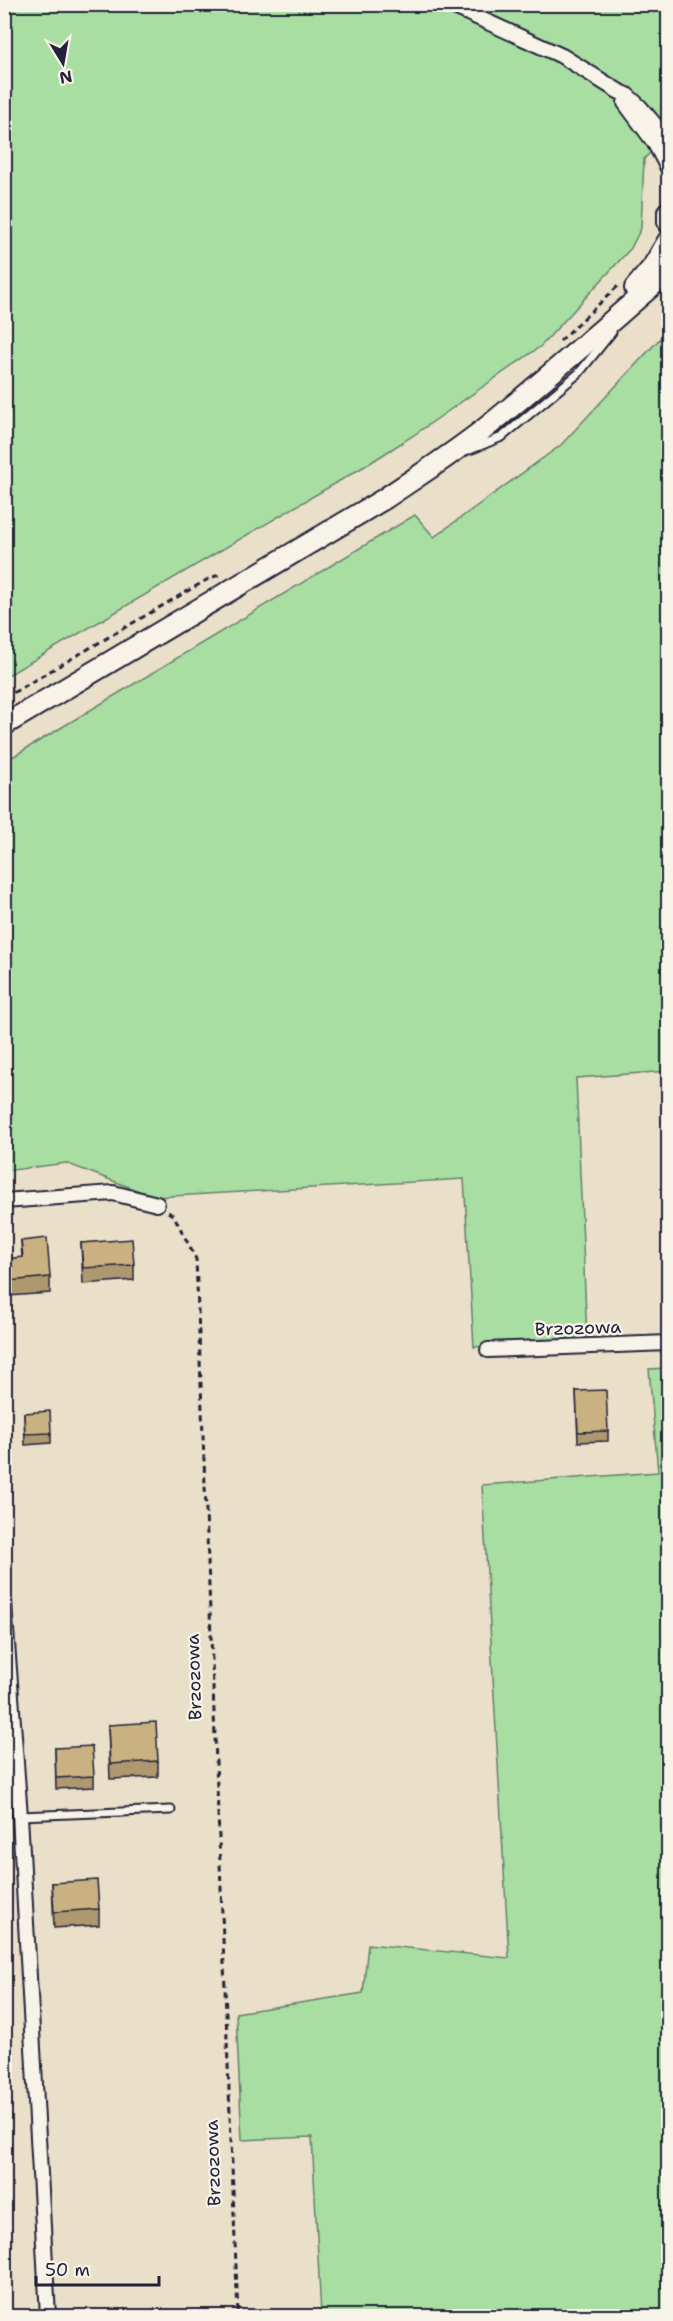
<svg xmlns="http://www.w3.org/2000/svg" width="673" height="2321" viewBox="0 0 673 2321" font-family="'Shantell Sans',sans-serif">
  <style>
    .green { fill: #a8dea1; stroke: #65806e; stroke-width: 1.5 }
    .lines { fill: none; stroke-linecap: round; stroke-linejoin: round }
    .service-casing { stroke: #22223b; stroke-width: 11 }
    .minor-casing { stroke: #22223b; stroke-width: 18 }
    .secondary-casing { stroke: #22223b; stroke-width: 24 }
    .path { stroke: #22223b; stroke-width: 3; stroke-dasharray: 6 4.5; stroke-linecap: butt }
    .service { stroke: #f7f3e8; stroke-width: 7 }
    .minor { stroke: #f7f3e8; stroke-width: 14 }
    .secondary { stroke: #f7f3e8; stroke-width: 20 }
    .wall { fill: #ae986f; stroke: #22223b; stroke-width: 1.5 }
    .building { fill: #cab181; stroke: #22223b; stroke-width: 1.5 }
    .labels { text-anchor: middle; stroke-width: 4.5; stroke-linejoin: round; paint-order: stroke }
    .street-label { font-size: 18px; fill: #22223b; stroke: #f7f3e8 }
  </style>
  <rect width="100%" height="100%" fill="#eadfc9"/>
  <filter id="ink" filterUnits="userSpaceOnUse"><feTurbulence type="fractalNoise" baseFrequency=".0167" numOctaves="2"/><feDisplacementMap in="SourceGraphic" scale="12" xChannelSelector="R" yChannelSelector="G"/><feConvolveMatrix kernelMatrix="1 2 1 2 8 2 1 2 1" color-interpolation-filters="sRGB"/></filter>
  <g filter="url(#ink)">
    <g class="green">
      <path d="M5 5H668V135L644 159 641 228 631 248 541 346 414 435 370 463 5 677Z"/>
      <path d="M668 330V1071L576 1078 587 1339 474 1347 464 1179 155 1197 66 1163 5 1171 4 762 415 515 434 537 561 445Z"/>
      <path d="M668 1368V2316H321L312 2137 242 2140 236 2013 363 1993 368 1944 509 1958 482 1485 658 1472 649 1369Z"/>
    </g>
    <g class="lines">
      <defs>
        <g id="service">
          <path d="M470 450 502 437 579 373 612 332"/>
          <path d="M20 1816 171 1810"/>
        </g>
        <g id="minor">
          <path d="M448 4 562 56 618 91 627 95 640 107 668 140"/>
          <path d="M625 103 654 142 668 168"/>
          <path d="M4 1201 113 1193 157 1204"/>
          <path d="M488 1350 668 1343"/>
          <path d="M4 1603 20 1816 48 2316"/>
        </g>
        <g id="secondary">
          <path d="M668 212V222"/>
          <path d="M635 288 652 268 668 241"/>
          <path d="M4 725 384 499C421 474 459 450 493 422 553 373 610 322 668 272"/>
        </g>
      </defs>
      <use href="#service" class="service-casing"/>
      <use href="#minor" class="minor-casing"/>
      <use href="#secondary" class="secondary-casing"/>
      <g class="path">
        <path d="M664 180V194"/>
        <path d="M560 341 618 286"/>
        <path d="M4 698 210 578 219 575"/>
        <path d="M168 1212 174 1216 196 1259 238 2316"/>
      </g>
      <use href="#service" class="service"/>
      <use href="#minor" class="minor"/>
      <use href="#secondary" class="secondary"/>
    </g>
    <g class="wall">
      <path d="M21 1241 50 1277V1293L8 1296 6 1275V1259L22 1258Z"/>
      <path d="M81 1243 134 1265V1280L83 1284Z"/>
      <path d="M576 1391 608 1431V1441L578 1442Z"/>
      <path d="M24 1413 51 1433V1443L25 1445Z"/>
      <path d="M108 1725 158 1761V1777L110 1779Z"/>
      <path d="M55 1748 94 1776V1787L56 1789Z"/>
      <path d="M52 1883 99 1909V1925L54 1928Z"/>
      <path d="M4 2093 7 2138V2153L4 2154Z"/>
    </g>
    <g class="building">
      <path d="M47 1238 50 1277 8 1281 6 1259 23 1257 21 1241Z"/>
      <path d="M132 1239 134 1265 83 1268 81 1243Z"/>
      <path d="M606 1390 608 1431 578 1432 576 1391Z"/>
      <path d="M50 1411 51 1433 25 1434 24 1413Z"/>
      <path d="M156 1722 158 1761 110 1764 108 1725Z"/>
      <path d="M92 1746 94 1776 56 1778 55 1748Z"/>
      <path d="M97 1880 99 1909 54 1912 52 1883Z"/>
      <path d="M4 2093 7 2138H4Z"/>
    </g>
  </g>
  <g class="labels">
    <g class="street-label">
      <text transform="translate(578 1328) rotate(-2)" y="6">Brzozowa</text>
      <text transform="translate(194 1677) rotate(-92)" y="6">Brzozowa</text>
      <text transform="translate(213 2163) rotate(-92)" y="6">Brzozowa</text>
    </g>
  </g>
  <rect width="673" height="2321" fill="none" stroke="#f7f3e8" stroke-width="24"/>
  <rect x="12" y="12" width="649" height="2297" fill="none" stroke="#22223b" stroke-width="2" filter="url(#ink)"/>
  <g transform="translate(63 63) rotate(169)" stroke="#f7f3e8" stroke-width="4.5" paint-order="stroke">
  <path d="M0-4.5L10 22L0 15L-10 22Z" fill="#22223b"/>
  <text y="-9" font-size="16" font-weight="bold" text-anchor="middle" fill="#22223b">N</text>
  </g>
  <path d="M36 2276v9h123v-9" fill="none" stroke="#22223b" stroke-width="3"/>
  <text x="45" y="2276" font-size="18" fill="#22223b" stroke="#f7f3e8" stroke-width="4.5" paint-order="stroke">50 m</text>
</svg>
